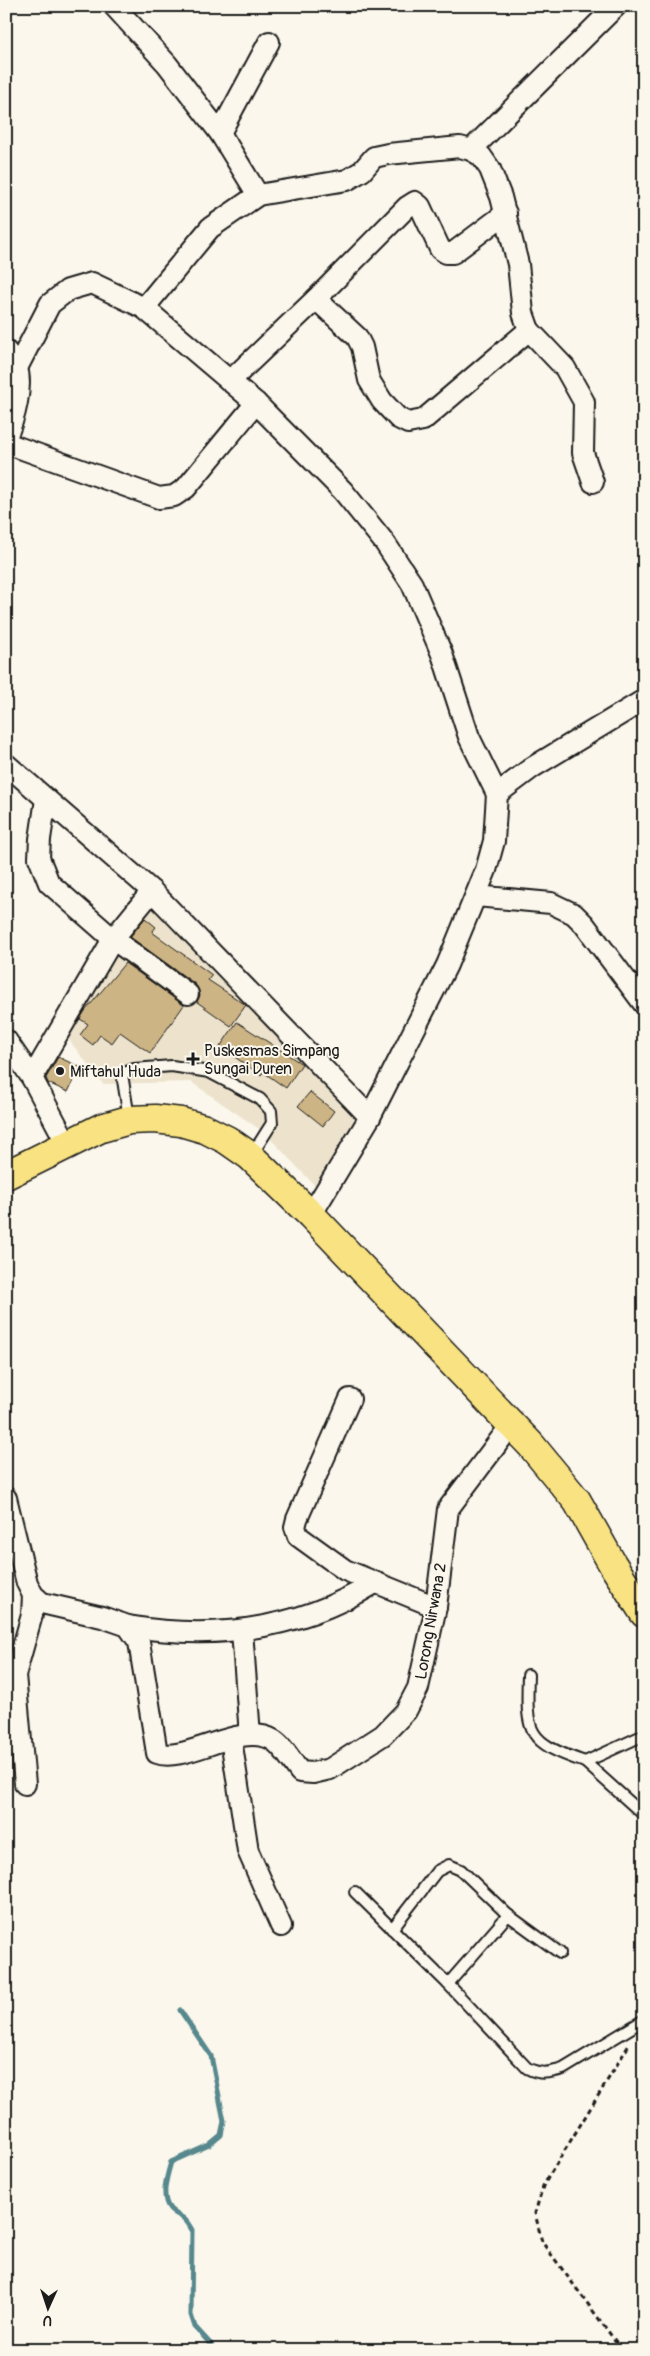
<svg xmlns="http://www.w3.org/2000/svg" width="650" height="2356" viewBox="0 0 650 2356" font-family="Pangolin,sans-serif">
  <style>
    .built { fill: #ede3cd }
    .lines { fill: none; stroke-linecap: round; stroke-linejoin: round }
    .stream { stroke: #57888d; stroke-width: 5 }
    .building { fill: #cdb484; stroke: #1c1c1c }
    .service-casing { stroke: #1c1c1c; stroke-width: 14 }
    .minor-casing { stroke: #1c1c1c; stroke-width: 24 }
    .trunk-casing { stroke: #1c1c1c; stroke-width: 31 }
    .path { stroke: #1c1c1c; stroke-width: 3; stroke-dasharray: 5 4; stroke-linecap: butt }
    .service { stroke: #fbf7ec; stroke-width: 10 }
    .minor { stroke: #fbf7ec; stroke-width: 20 }
    .trunk { stroke: #f8e281; stroke-width: 28 }
    .poi-dot { fill: #1c1c1c; stroke: #fbf7ec; stroke-width: 2 }
    .labels { text-anchor: middle; stroke-width: 4; stroke-linejoin: round; paint-order: stroke }
    .poi-label { font-size: 16px; fill: #1c1c1c; stroke: #fbf7ec; text-anchor: start }
    .street-label { font-size: 16px; fill: #1c1c1c; stroke: #fbf7ec }
  </style>
  <rect width="100%" height="100%" fill="#fbf7ec"/>
  <filter id="ink" filterUnits="userSpaceOnUse"><feTurbulence type="fractalNoise" baseFrequency=".02" numOctaves="2"/><feDisplacementMap in="SourceGraphic" scale="10" xChannelSelector="R" yChannelSelector="G"/><feConvolveMatrix kernelMatrix="1 2 1 2 8 2 1 2 1" color-interpolation-filters="sRGB"/></filter>
  <g filter="url(#ink)">
    <path class="built" d="M150 899 348 1107 354 1120 353 1136 319 1190 265 1133 191 1082 103 1084 65 1035Z"/>
    <g class="lines">
      <path class="stream" d="M180 2010 211 2056 224 2121 221 2135 209 2145 171 2162C167 2176 160 2197 170 2209 180 2219 183 2213 192 2230L191 2315 195 2327 216 2350"/>
    </g>
    <g class="building">
      <path d="M145 918 156 927 152 932 212 975 208 980 246 1005 231 1026 197 1002 200 995 195 984 130 937Z"/>
      <path d="M125 963 184 1005 150 1053 120 1032 112 1043 100 1035 93 1045 80 1035 88 1024 80 1019 85 1011Z"/>
      <path d="M237 1022 302 1064 286 1088 263 1072 261 1075 220 1047Z"/>
      <path d="M58 1057 80 1067 68 1092 48 1083 46 1078Z"/>
      <path d="M310 1092 334 1111 323 1126 298 1106Z"/>
    </g>
    <g class="lines">
      <defs>
        <g id="service">
          <path d="M129 1118 122 1074 134 1069 172 1066 209 1072 260 1099 271 1111 272 1123 251 1156"/>
          <path d="M528 1675C526 1734 527 1742 585 1762"/>
          <path d="M644 1735 585 1762 644 1815"/>
          <path d="M355 1892 448 1984 527 2068C540 2075 549 2073 563 2069L644 2020"/>
          <path d="M392 1929 437 1871 449 1865 461 1870 508 1915 560 1953"/>
          <path d="M448 1984 508 1915"/>
        </g>
        <g id="minor">
          <path d="M114 6 167 64 220 133 258 195"/>
          <path d="M220 133 269 42"/>
          <path d="M471 150 616 6"/>
          <path d="M144 308 210 228 258 195 347 180 362 171 374 157 388 154 460 147 471 150 481 156 490 169 501 197 518 264 523 313 529 330 423 420 408 423 398 418 382 401 369 380 362 347 357 337 316 299"/>
          <path d="M529 330 565 368 584 402 583 453 593 482"/>
          <path d="M6 351C10 356 15 362 17 368 23 387 14 420 6 437"/>
          <path d="M17 368 50 304 68 290 92 283 144 308 256 403 343 491 385 543 412 584 442 654 469 737 497 794"/>
          <path d="M230 381 316 299 407 207 415 202 420 206 440 249 446 253H453L506 213"/>
          <path d="M6 443 159 498 174 496 186 488 256 403"/>
          <path d="M6 764 152 891 370 1117"/>
          <path d="M46 799 40 839 39 858 49 883 113 939 188 994"/>
          <path d="M476 896 551 903 574 914 584 924 644 1004"/>
          <path d="M6 1040 32 1078 67 1144"/>
          <path d="M32 1078 113 939 152 891"/>
          <path d="M311 1215 370 1117 447 965 486 870 494 841 497 794 533 767 644 700"/>
          <path d="M350 1399 297 1519 295 1527 298 1536 345 1570 436 1607"/>
          <path d="M6 1498 27 1583 33 1595 42 1603 102 1617 128 1626 139 1642 157 1753C184 1764 240 1721 273 1740 283 1746 292 1762 300 1772L313 1773 330 1769 383 1735 406 1711 418 1688 436 1607 448 1509 512 1424"/>
          <path d="M128 1626C216 1641 298 1630 375 1583"/>
          <path d="M242 1631 250 1735"/>
          <path d="M231 1739 248 1851 281 1926"/>
          <path d="M25 1784 15 1675 32 1615 33 1595"/>
        </g>
        <path id="trunk" d="M6 1175 101 1128 129 1120 155 1119 181 1122 205 1129 227 1140 250 1156 311 1215 531 1445 577 1501 613 1565 644 1613"/>
      </defs>
      <use href="#service" class="service-casing"/>
      <use href="#minor" class="minor-casing"/>
      <use href="#trunk" class="trunk-casing"/>
      <path class="path" d="M622 2350 542 2242 535 2213 543 2186 629 2045"/>
      <use href="#service" class="service"/>
      <use href="#minor" class="minor"/>
      <use href="#trunk" class="trunk"/>
    </g>
  </g>
  <g class="poi-dot">
    <path d="M190.5 1051.5h5v5h5v5h-5v5h-5v-5h-5v-5h5z"/>
    <circle cx="60" cy="1071" r="5"/>
  </g>
  <g class="labels">
    <g class="poi-label">
      <text x="204" y="1056">Puskesmas Simpang<tspan x="204" dy="18">Sungai Duren</tspan></text>
      <text x="70" y="1077">Miftahul Huda</text>
    </g>
    <g class="street-label">
      <text transform="translate(430 1621) rotate(-80)" y="6">Lorong Nirwana 2</text>
    </g>
  </g>
  <rect width="650" height="2356" fill="none" stroke="#fbf7ec" stroke-width="25"/>
  <rect x="12" y="12" width="625" height="2331" fill="none" stroke="#1c1c1c" stroke-width="2" filter="url(#ink)"/>
  <g transform="translate(48 2308) rotate(183)" stroke="#fbf7ec" stroke-width="4" paint-order="stroke">
  <path d="M0-4L9 19L0 12L-9 19Z" fill="#1c1c1c"/>
  <text y="-8" font-size="14" font-weight="bold" text-anchor="middle" fill="#1c1c1c">U</text>
  </g>
</svg>
